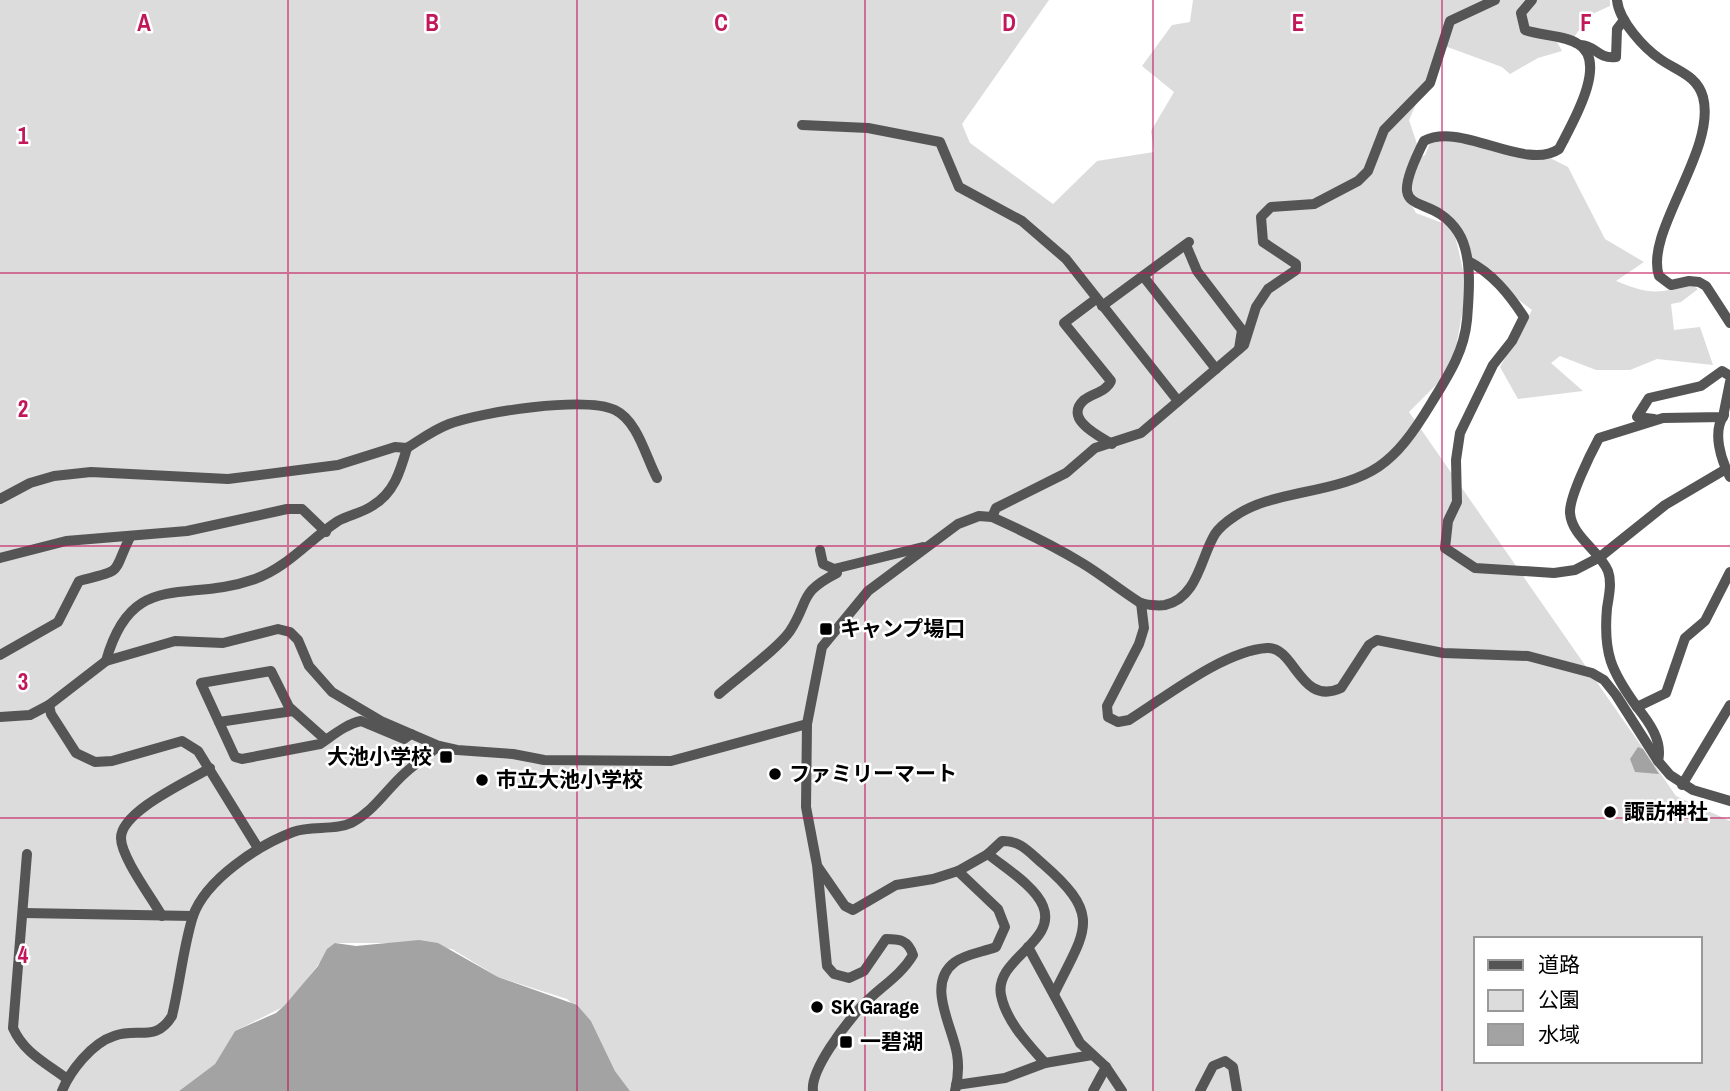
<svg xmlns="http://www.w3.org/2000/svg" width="1730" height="1091" viewBox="0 0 1730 1091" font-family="'Archivo Narrow','Noto Sans JP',sans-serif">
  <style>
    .green { fill: #dcdcdc; fill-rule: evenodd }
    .water { fill: #a3a3a3 }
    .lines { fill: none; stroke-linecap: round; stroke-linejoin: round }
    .minor { stroke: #555; stroke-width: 10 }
    .grid { fill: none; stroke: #c2185b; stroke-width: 2; stroke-opacity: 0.55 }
    .poi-dot { fill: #000; stroke: #fff; stroke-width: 2.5 }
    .labels { text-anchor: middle; stroke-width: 5; stroke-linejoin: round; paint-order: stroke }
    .poi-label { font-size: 21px; font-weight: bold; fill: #000; stroke: #fff; text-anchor: start }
    .grid-label { font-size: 23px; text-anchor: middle; font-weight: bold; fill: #c2185b; stroke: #fff; stroke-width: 5; stroke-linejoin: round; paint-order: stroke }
  </style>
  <rect width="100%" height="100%" fill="#fff"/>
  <path class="green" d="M0 0H1049L962 124 970 143 1053 204 1097 161 1154 152 1151 131 1174 92 1142 66 1172 25 1190 22 1193 0H1610V6L1590 15 1574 37 1558 35 1557 42 1562 51 1538 58 1510 74 1502 67 1442 45 1409 120 1419 150 1415 160 1425 155 1433 136 1544 155 1568 167 1605 239 1644 262 1616 281C1646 293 1659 296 1689 283L1698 289 1681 302 1671 304 1674 330 1700 327 1713 365 1657 359 1630 370H1596L1560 356 1551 363 1583 391 1518 399 1500 367 1532 310 1468 261 1456 223 1404 192 1416 213 1453 227 1467 287 1452 369 1409 412 1676 796 1730 821V1091H630L615 1071 591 1021 567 999 498 977 452 949 390 943H335L287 1005 235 1031 215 1064 179 1091H0ZM1476 939H1700V1061H1476Z"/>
  <g class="water">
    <path d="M1638 747 1643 749 1659 774 1635 772 1630 759Z"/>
    <path d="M419 940 438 943 498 977 577 1005 591 1021 615 1071 630 1091H179L215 1064 235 1031 276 1013 285 1005 318 966 327 949 335 943 356 946Z"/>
  </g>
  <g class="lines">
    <g class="minor">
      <path d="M1617 0C1619 21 1644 48 1660 59 1677 71 1697 75 1703 97 1717 150 1644 232 1659 276L1671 285 1689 281 1699 282 1706 286 1730 323"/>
      <path d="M1581 45C1595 45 1597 59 1616 57L1617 29 1624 20"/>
      <path d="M802 125 868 128 940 142 959 187 1022 221 1066 259 1178 401"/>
      <path d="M1186 245 1197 271 1242 330 1239 349"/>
      <path d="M1468 261C1492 273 1509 294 1524 317L1512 341 1493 365 1460 433 1456 460 1457 502 1448 521 1445 548 1475 568 1554 573 1575 570 1600 557 1665 505 1726 469"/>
      <path d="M1143 276 1216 369"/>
      <path d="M1096 299 1064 323 1111 381C1106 392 1093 393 1084 400 1063 419 1099 436 1112 444"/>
      <path d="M1102 306 1189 242"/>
      <path d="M1724 415C1712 432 1721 460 1730 477"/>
      <path d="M1654 419 1637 417 1649 398 1701 386 1722 371 1730 376"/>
      <path d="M0 499 30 483 54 476 91 472 228 479 338 465 395 447 407 448C420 440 433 430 449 424 480 412 585 396 615 410 638 421 646 458 657 478"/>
      <path d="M992 517 996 508 1066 473 1095 448 1141 433 1244 345 1256 307 1268 289 1296 270V264L1263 242 1261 217 1271 207 1314 204 1358 181 1368 171 1384 130 1430 83 1450 21 1495 0"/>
      <path d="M820 550 823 564 834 569 923 547"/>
      <path d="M0 558 66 541 187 531 287 509H302L326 532"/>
      <path d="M1141 603 1144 628 1139 644 1107 706 1108 717 1118 722 1129 720C1166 697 1223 651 1267 648 1295 646 1300 707 1341 688L1369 645 1377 640 1443 653 1528 656 1592 673 1604 680 1616 695 1658 761 1670 775 1693 790 1730 801"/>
      <path d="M0 655 58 622 79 581C125 569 111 576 130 537"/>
      <path d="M106 661C132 568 185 604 255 579 288 567 309 540 338 521 348 515 362 513 372 506 394 493 400 472 407 448"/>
      <path d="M719 694C737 678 778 649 790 631 810 600 798 593 837 573L834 569"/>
      <path d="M49 705 51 714 76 753 95 762 112 761 182 741 198 751 258 848"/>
      <path d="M1637 707C1611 671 1603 653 1607 608 1609 596 1612 582 1608 571 1599 550 1572 537 1570 513 1569 497 1591 453 1599 438L1663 418 1723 417 1730 382"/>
      <path d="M0 717 30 715 49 705 106 661 175 641 223 643 278 629 290 632 298 640 309 666 332 692 381 721 439 746 457 750 513 754 544 760 671 761 807 724"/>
      <path d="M219 722 293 711"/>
      <path d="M326 740 289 707 271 671 201 683 235 757 242 759 320 744C332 736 346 724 361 721L404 739 411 734"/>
      <path d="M1658 761C1663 741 1649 722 1637 707L1666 693 1685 638 1705 621 1730 572"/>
      <path d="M1682 785 1730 705"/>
      <path d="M27 854 13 1028C24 1053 46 1063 67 1079"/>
      <path d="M988 854C1005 868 1035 886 1043 906 1058 942 994 959 1001 995 1006 1021 1028 1044 1045 1063"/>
      <path d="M818 867 845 906 853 910 896 885 933 879 958 871 988 854 1002 841C1020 840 1029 852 1043 864 1104 917 1085 930 1054 994"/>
      <path d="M23 913 193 916"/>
      <path d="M162 916C152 898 121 857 121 838 121 811 189 781 210 768"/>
      <path d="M1028 947 1080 1043 1106 1067 1122 1091"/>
      <path d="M956 1085 1005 1078 1045 1063 1092 1055"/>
      <path d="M62 1091C70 1071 92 1043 114 1036 139 1027 155 1043 172 1016 180 983 183 948 193 916 206 879 259 845 293 832 311 825 334 831 351 823 374 811 386 790 405 773 416 763 428 755 439 746"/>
      <path d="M813 1091C810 1070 845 1025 860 1008 877 989 900 977 913 955 908 940 900 939 886 939L864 971 849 978 834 974 827 966 817 865 806 807 807 724 822 647 868 591 958 524 979 516 992 517C1023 531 1054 546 1082 563 1102 575 1120 590 1139 602 1144 605 1159 606 1165 605 1198 598 1201 556 1215 534 1219 528 1229 520 1235 516 1254 503 1277 498 1300 493 1374 478 1392 468 1432 402 1448 376 1464 352 1467 320 1469 294 1473 255 1458 232 1429 187 1381 226 1424 141 1461 121 1525 172 1559 149 1570 127 1610 62 1578 44 1564 35 1542 36 1525 30L1521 13 1532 0"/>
      <path d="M955 1091C958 1079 959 1066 957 1054 953 1027 925 984 955 962 966 954 983 952 996 947L1005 927 998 909 958 871"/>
      <path d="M1093 1091 1106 1067"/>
      <path d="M1200 1091 1213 1066 1225 1061 1233 1067 1237 1091"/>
    </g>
  </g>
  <path class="grid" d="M288 0V1091M577 0V1091M865 0V1091M1153 0V1091M1442 0V1091M0 273H1730M0 546H1730M0 818H1730"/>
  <g class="poi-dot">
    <rect x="819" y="622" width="14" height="14" rx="3.5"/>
    <rect x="439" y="750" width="14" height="14" rx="3.5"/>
    <circle cx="775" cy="774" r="7"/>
    <circle cx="482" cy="780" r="7"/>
    <circle cx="1610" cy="812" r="7"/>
    <circle cx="817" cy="1007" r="7"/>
    <rect x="839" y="1035" width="14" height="14" rx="3.5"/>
  </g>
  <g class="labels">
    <g class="poi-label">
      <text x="840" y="636">キャンプ場口</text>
      <text x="432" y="764" text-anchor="end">大池小学校</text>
      <text x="789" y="781">ファミリーマート</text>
      <text x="496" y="787">市立大池小学校</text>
      <text x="1624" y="819">諏訪神社</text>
      <text x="831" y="1014">SK Garage</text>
      <text x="860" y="1049">一碧湖</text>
    </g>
  </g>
  <g class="grid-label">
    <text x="144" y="31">A</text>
    <text x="432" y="31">B</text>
    <text x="721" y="31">C</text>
    <text x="1009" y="31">D</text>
    <text x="1298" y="31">E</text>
    <text x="1586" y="31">F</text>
    <text x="23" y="144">1</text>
    <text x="23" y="417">2</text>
    <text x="23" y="690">3</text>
    <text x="23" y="963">4</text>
  </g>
  <rect x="1474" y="937" width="228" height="126" fill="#ffffff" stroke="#999999" stroke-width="2"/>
  <rect x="1488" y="960" width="35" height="10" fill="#555555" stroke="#999999" stroke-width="2"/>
  <text x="1538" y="972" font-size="21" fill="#000000">道路</text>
  <rect x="1488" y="990" width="35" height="21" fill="#dcdcdc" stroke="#999999" stroke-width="2"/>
  <text x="1538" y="1007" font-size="21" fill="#000000">公園</text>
  <rect x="1488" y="1024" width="35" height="21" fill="#a3a3a3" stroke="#999999" stroke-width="2"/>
  <text x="1538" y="1042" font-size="21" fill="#000000">水域</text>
</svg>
